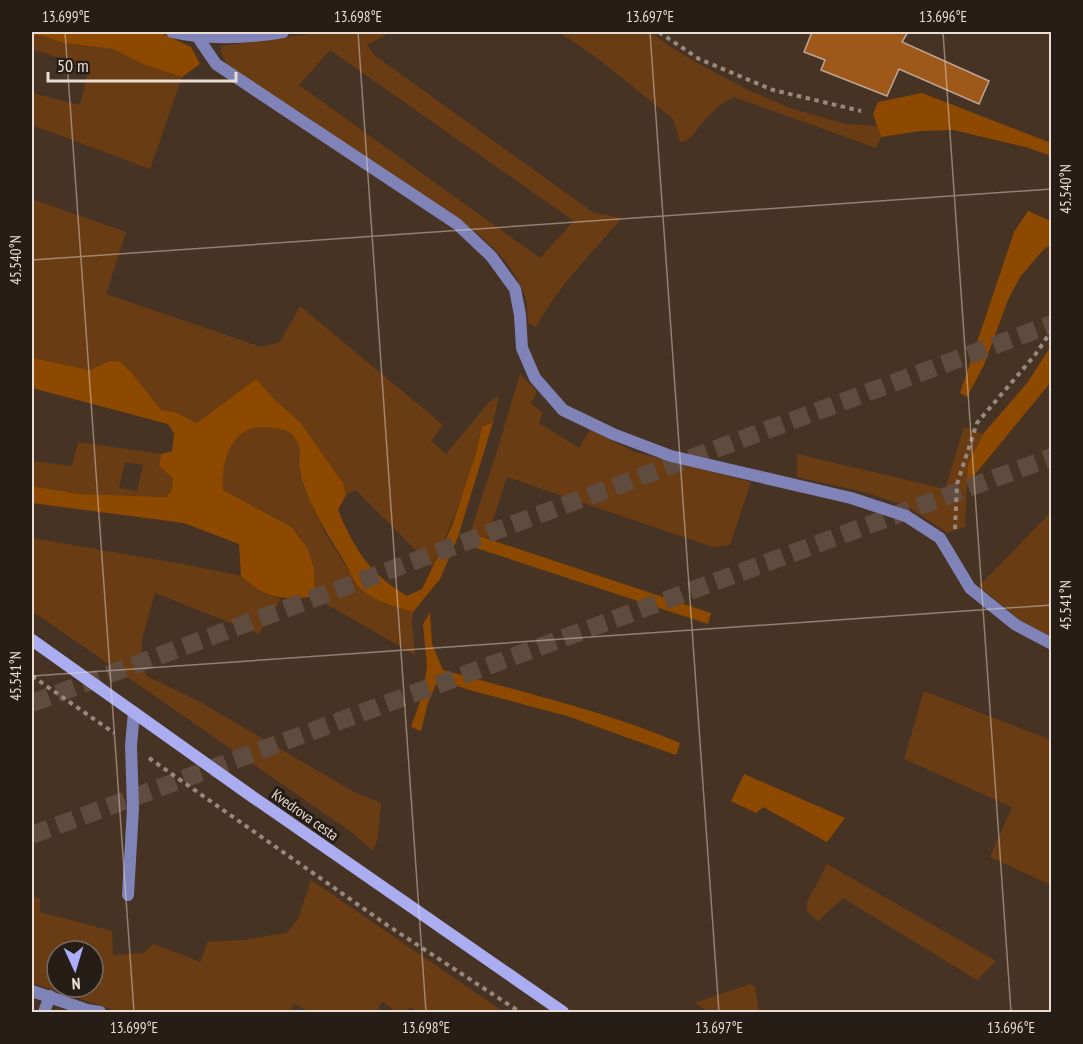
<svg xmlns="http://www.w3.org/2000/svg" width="1083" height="1044" viewBox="0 0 1083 1044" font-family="'PT Sans Narrow',sans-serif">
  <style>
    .green { fill: #6a3c14; fill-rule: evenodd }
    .forest { fill: #8d4900 }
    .building { fill: #9e591a; stroke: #bda593; stroke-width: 1.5 }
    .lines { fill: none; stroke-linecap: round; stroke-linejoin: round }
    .highway-tunnel { stroke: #5f4c3e; stroke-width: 18; stroke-dasharray: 18 9; stroke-linecap: butt }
    .path { stroke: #99897d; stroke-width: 4; stroke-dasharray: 4.5 4.5; stroke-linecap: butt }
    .lane { stroke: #7f83b7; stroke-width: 12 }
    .street { stroke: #7f83b7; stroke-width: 12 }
    .secondary { stroke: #aaaef1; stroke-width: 12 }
    .ticks { fill: none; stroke: #eaddd4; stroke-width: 1.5; stroke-opacity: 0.45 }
    .labels { text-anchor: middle; stroke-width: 6; stroke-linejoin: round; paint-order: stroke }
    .street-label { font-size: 15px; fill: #eaddd4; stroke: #261d16 }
    .neatline { fill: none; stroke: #eaddd4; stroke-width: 2 }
    .ticks-label { font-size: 15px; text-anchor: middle; fill: #eaddd4 }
  </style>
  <rect width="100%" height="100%" fill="#473324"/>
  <g class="green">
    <path d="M325 32H391L367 45 374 55 594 213 622 218C592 253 558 286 536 327L528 323C527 312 528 301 523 291 500 233 418 195 369 161 345 145 323 127 298 111 278 99 254 88 236 73 228 66 220 57 221 46ZM330 50 574 221 540 258 299 85Z"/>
    <path d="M559 32H650L674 49 701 65 748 90 790 108 845 124 877 126 881 137 876 148 734 97C712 107 703 124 687 141L680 142 673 119 596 57Z"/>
    <path d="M32 34 47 37 63 43 113 49 145 65 182 77 150 169 32 125V93L80 105 89 68 32 49Z"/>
    <path d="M32 199 126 232 106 294 261 347 280 342 300 306 443 425 431 441 446 454 489 402 499 396 493 422 482 427C471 476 454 521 432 566L356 490 346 495 343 483 300 422 275 400 256 379 197 423 175 412 161 410 132 373 108 362 90 370 32 358Z"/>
    <path d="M520 374 537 391 531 403 543 413 539 423 579 448 590 430 635 452 751 482 730 545 713 547 507 477 487 538 470 533 497 451Z"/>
    <path d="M264 426 287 430 297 441 301 453 300 468 314 510 326 535 359 587 386 605 413 612 412 624 415 655 314 597V569L308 549 293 527 223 490C222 471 224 446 241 433 247 429 258 428 264 426Z"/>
    <path d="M964 427 983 434 968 464 965 527 947 533 907 506 864 492 797 477V454L945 489Z"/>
    <path d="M78 442 161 454 159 466 174 478 172 490 166 497 79 494 32 486V461L72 466ZM125 462 143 465 137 491 119 488Z"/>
    <path d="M1051 512V637L1020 620 979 586Z"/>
    <path d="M32 538 188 565 241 576 263 593 281 599 259 634 155 593 143 635 140 664 147 676 200 702 354 792 381 803 378 837 373 851 354 834 32 611Z"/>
    <path d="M924 691 1051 740V885L990 857 1012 807 904 759Z"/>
    <path d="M827 864 996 961 977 980 843 898 818 921 807 911V902Z"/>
    <path d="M311 880 504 1012H419L410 1007 404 1012H398L382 1002 376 1012H311L294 1004 290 1012 117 1011 32 983V896L40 899V912L112 931 113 955 144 953 153 944 201 962 207 942 244 940 287 933 298 919ZM57 951H93V987H57Z"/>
    <path d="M750 984 755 987 759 1012H710L694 1003Z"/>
  </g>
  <g class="forest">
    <path d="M32 32H159L191 47 200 64 182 77 145 65 113 49 63 43 47 37 32 34Z"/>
    <path d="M922 93 1051 143V156L1026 147 953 130 920 131 881 137 873 114 878 102Z"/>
    <path d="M1028 211 1051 221V245L1044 249 1020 277 1008 300 984 365 967 397 960 393 1014 232Z"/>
    <path d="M1051 346V382L967 484 968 464 983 434 1027 383Z"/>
    <path d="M32 358 90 370 108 362 119 361 132 373 161 410 175 412 197 423 256 379 275 400 300 422 343 483 346 495 338 510C354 549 370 574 407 596L422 589 452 526 475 456 482 427 493 422 458 537 440 579 413 612C394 607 376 602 360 588 353 581 349 569 344 561 326 532 308 504 300 471 298 460 303 450 296 440 290 430 284 429 273 428 233 421 221 457 223 490L292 527 308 549 314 569V597C280 599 268 600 241 576L239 544 184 523 32 503V486L79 494 166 497 172 490 173 478 159 466 161 454 172 451 174 433 168 424 32 388Z"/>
    <path d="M470 533 711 613 708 624 467 545Z"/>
    <path d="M430 612 432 644 443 670C522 692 604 711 680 743L676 755 567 716 466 689 449 683 436 684 428 703 421 731 411 727 423 693 427 666 423 624Z"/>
    <path d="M744 774 845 818 827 842 763 807 756 813 731 801Z"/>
  </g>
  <path class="building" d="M812 32H908L902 42 989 81 979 104 899 69 887 96 821 70 825 60 804 52Z"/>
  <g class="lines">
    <g class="highway-tunnel">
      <path d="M32 703 1052 324"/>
      <path d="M32 835 1052 457"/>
    </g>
    <g class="path">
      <path d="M659 32 699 59 773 90 861 111"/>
      <path d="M955 529 957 484 977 423 1035 355 1052 330"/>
      <path d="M32 676 114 733"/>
      <path d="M149 758 387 925 520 1012"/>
    </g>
    <path class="lane" d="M128 895 133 808 131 745 134 712"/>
    <g class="street">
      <path d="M172 32C205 40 251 38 283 32"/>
      <path d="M197 36 216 64 457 224 491 256 515 289 520 315 522 348 535 378 563 410 613 434 671 456 851 498 906 516 940 538 970 588 1016 625 1052 644"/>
      <path d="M32 991 87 1010 100 1012"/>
      <path d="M44 1012 50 996"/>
    </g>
    <path class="secondary" d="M32 640 250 795 563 1012"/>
  </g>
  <path class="ticks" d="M65 32 134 1012M358 32 426 1012M650 32 719 1012M943 32 1011 1012M32 260 1052 189M32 676 1052 605"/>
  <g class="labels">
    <g class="street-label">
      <text transform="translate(305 815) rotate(35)" y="5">Kvedrova cesta</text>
    </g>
  </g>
  <rect width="1083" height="1044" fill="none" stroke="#261d16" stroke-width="66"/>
  <g transform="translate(75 969) rotate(176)"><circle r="28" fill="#261d16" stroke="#746a62" stroke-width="1.5"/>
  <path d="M0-4.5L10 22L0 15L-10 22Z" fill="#abaffb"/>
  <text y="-9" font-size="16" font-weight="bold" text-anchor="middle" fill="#eaddd4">N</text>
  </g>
  <path d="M48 72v9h188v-9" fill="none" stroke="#eaddd4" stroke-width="3"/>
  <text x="57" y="72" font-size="18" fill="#eaddd4" stroke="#261d16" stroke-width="4.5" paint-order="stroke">50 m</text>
  <rect x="33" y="33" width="1017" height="978" class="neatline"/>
  <g class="ticks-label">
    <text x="66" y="22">13.699°E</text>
    <text x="358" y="22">13.698°E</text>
    <text x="650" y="22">13.697°E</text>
    <text x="943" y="22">13.696°E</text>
    <text transform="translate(1066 189) rotate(-90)" y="5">45.540°N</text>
    <text transform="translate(16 260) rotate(-90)" y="5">45.540°N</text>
    <text transform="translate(1066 605) rotate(-90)" y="5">45.541°N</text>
    <text transform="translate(16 676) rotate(-90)" y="5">45.541°N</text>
    <text x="134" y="1033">13.699°E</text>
    <text x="426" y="1033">13.698°E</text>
    <text x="719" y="1033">13.697°E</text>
    <text x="1011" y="1033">13.696°E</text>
  </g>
</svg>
